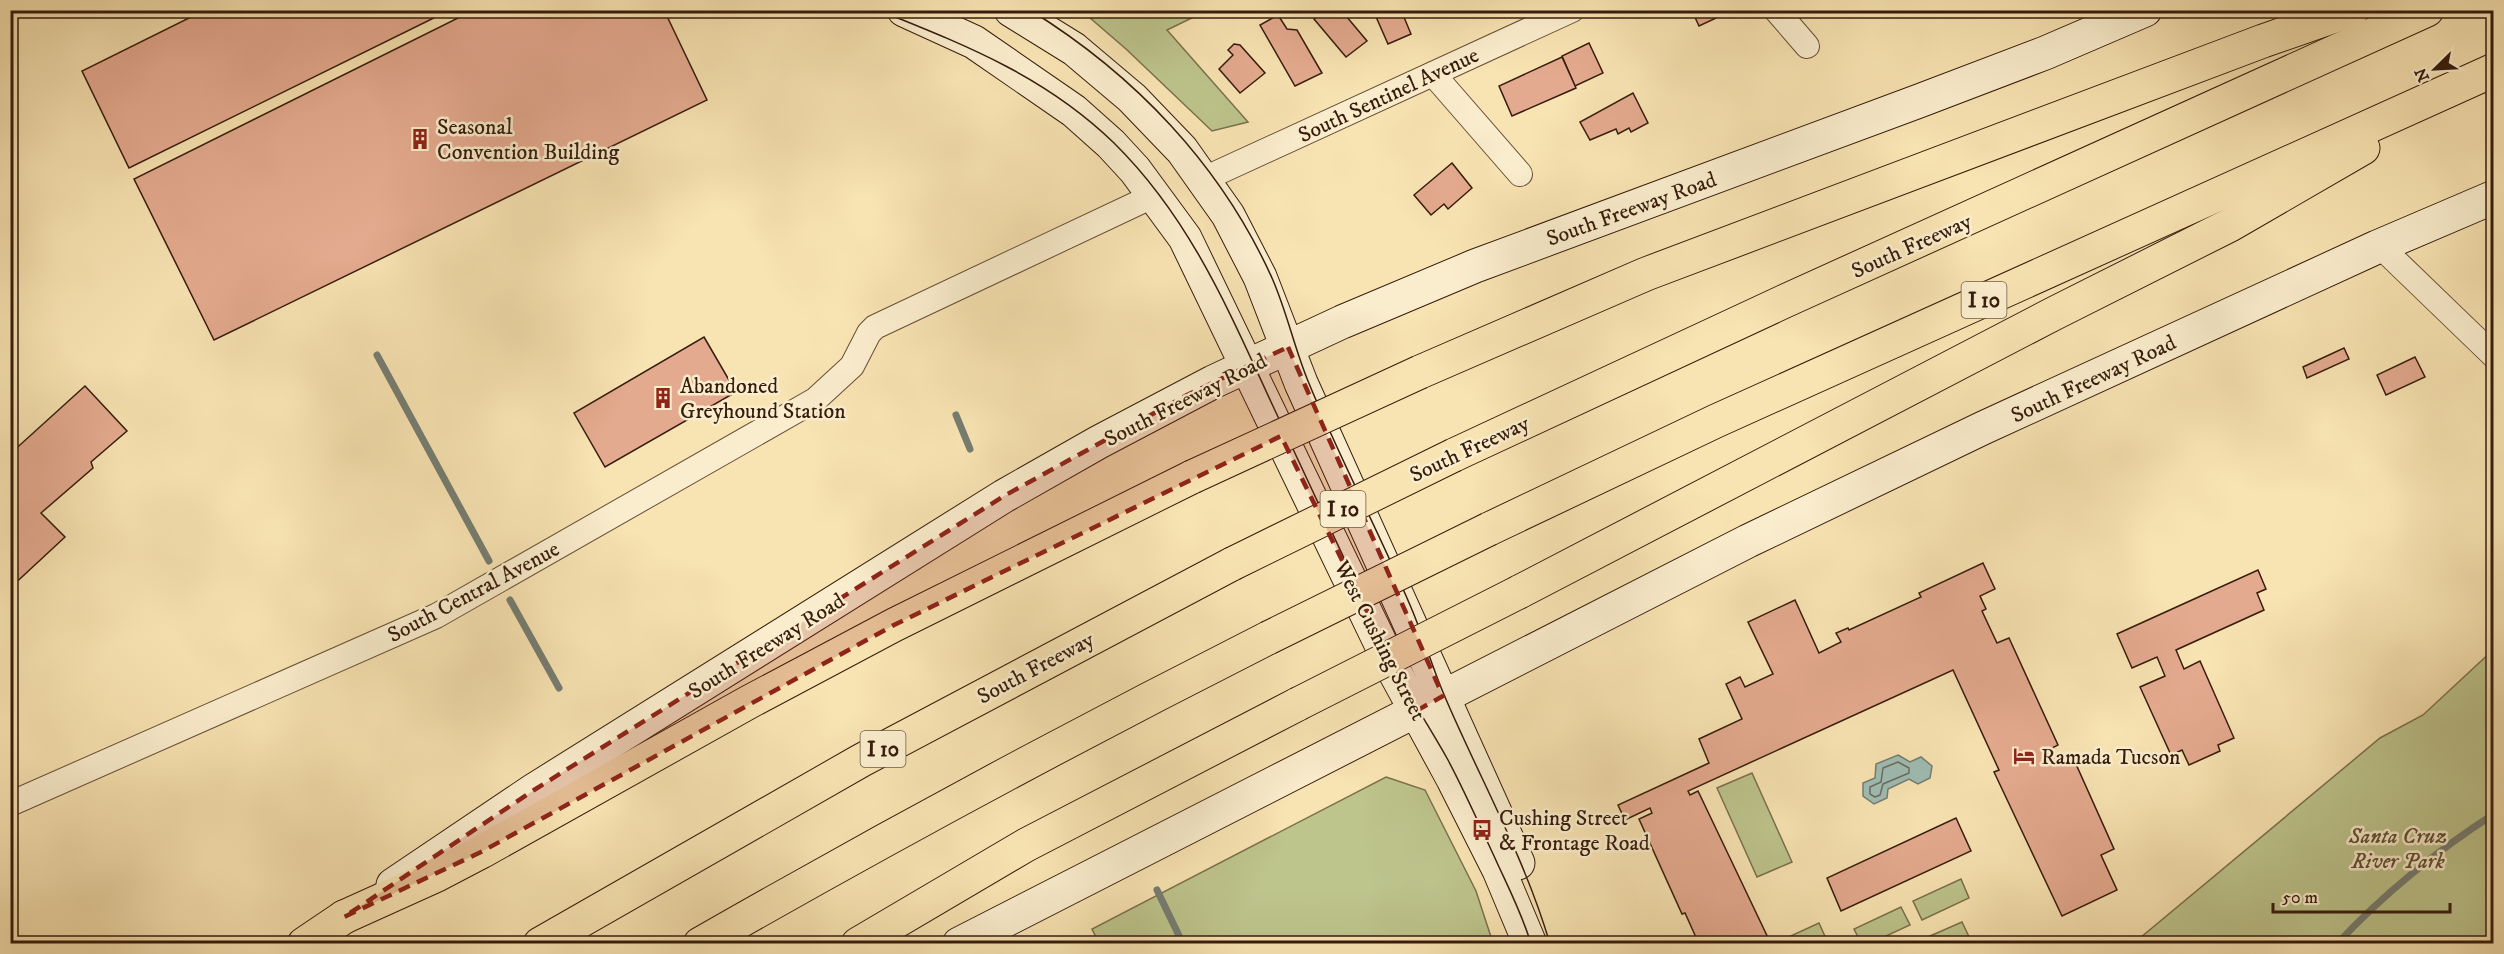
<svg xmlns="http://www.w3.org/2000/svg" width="2504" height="954" viewBox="0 0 2504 954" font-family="'IM FELL DW Pica',serif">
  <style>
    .green { fill: #bdc48c; stroke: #7a704c; stroke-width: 1.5 }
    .water { fill: #9fbdb4; stroke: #757d71; stroke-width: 1.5 }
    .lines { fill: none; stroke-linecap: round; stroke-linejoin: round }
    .shore { stroke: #6a6c60; stroke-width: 1.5 }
    .stream { stroke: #757d71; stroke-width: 7 }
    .building { fill: #e4aa8f; stroke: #361c0c; stroke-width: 1.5 }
    .street-casing { stroke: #664e36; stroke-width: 26 }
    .secondary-casing { stroke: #361c0c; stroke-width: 35 }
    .primary-casing { stroke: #361c0c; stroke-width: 35 }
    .highway-casing { stroke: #361c0c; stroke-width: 35 }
    .street { stroke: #faedcd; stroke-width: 24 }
    .secondary { stroke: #faedcd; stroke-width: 33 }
    .primary { stroke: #f8e3b2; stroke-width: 33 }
    .highway { stroke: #f8e3b2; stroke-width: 33 }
    .tram { stroke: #361c0c; stroke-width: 1.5 }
    .highway-bridge-casing { stroke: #361c0c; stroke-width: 35; stroke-linecap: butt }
    .highway-bridge { stroke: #f8e3b2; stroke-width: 33 }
    .marked { fill: #8f2418; fill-opacity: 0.2; stroke: #8f2418; stroke-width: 4.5; stroke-dasharray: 12 8; stroke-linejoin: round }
    .labels { text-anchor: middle; stroke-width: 5; stroke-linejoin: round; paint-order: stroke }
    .shield { fill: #faedcd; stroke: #715b46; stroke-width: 1.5 }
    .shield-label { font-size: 21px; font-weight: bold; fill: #361c0c }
    .street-label { font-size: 22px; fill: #361c0c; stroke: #faedcd }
    .poi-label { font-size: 22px; fill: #361c0c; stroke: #faedcd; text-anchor: start }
    .park-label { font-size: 22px; font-style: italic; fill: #5e4e32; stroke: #faedcd }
  </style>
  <rect width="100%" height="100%" fill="#f8e3b2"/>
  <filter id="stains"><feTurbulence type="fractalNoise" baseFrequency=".00333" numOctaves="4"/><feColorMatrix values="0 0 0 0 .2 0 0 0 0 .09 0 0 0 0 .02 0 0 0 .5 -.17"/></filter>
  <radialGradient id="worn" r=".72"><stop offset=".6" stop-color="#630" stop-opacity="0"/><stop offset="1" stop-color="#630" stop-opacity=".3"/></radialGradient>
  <g class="green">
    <path d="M1082 11H1206L1167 30 1248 122 1212 131 1126 49Z"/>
    <path d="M2493 650V943H2134L2380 738 2423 715Z"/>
    <path d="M1752 773 1792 862 1757 877 1717 788Z"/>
    <path d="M1386 777 1425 790 1476 891 1493 943H1099L1092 929Z"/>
    <path d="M1961 879 1969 898 1922 920 1913 901Z"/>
    <path d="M1901 907 1910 925 1871 943H1861L1854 929Z"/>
    <path d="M1962 922 1972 943H1914Z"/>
    <path d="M1819 923 1828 943H1786L1784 939Z"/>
  </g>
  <path class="water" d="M1898 755 1910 762 1921 757 1932 766 1930 778 1918 784 1909 779 1888 789 1887 798 1874 804 1863 796V783L1875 778 1876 764Z"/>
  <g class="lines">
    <path class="shore" d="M1898 762 1909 768V773L1883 784 1880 795 1875 797 1870 794V787L1881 782 1883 768Z"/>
    <g class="stream">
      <path d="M377 355 489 561"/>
      <path d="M956 415 970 449"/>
      <path d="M510 600 559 688"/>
      <path d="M1157 890 1183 944"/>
      <path d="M2337 944C2381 896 2439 849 2494 814"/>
    </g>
  </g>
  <g class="building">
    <path d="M205 10H450L129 168 82 71Z"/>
    <path d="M474 10H664L707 100 214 340 134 179Z"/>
    <path d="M1325 10H1341L1367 41 1346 57 1314 19Z"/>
    <path d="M1373 10H1401L1411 34 1388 44Z"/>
    <path d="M1686 10H1729V12L1699 26 1693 13 1688 15Z"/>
    <path d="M1278 15 1287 29 1297 30 1322 73 1295 86 1260 25Z"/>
    <path d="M1589 43 1603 73 1575 86 1562 56Z"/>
    <path d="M1234 44 1240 45 1265 73 1240 93 1219 69 1233 55 1228 50Z"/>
    <path d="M1562 57 1576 88 1512 116 1499 86Z"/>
    <path d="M1633 93 1648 123 1631 132 1629 128 1618 134 1616 129 1590 140 1580 122Z"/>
    <path d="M1452 163 1472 188 1448 209 1444 204 1431 215 1414 195Z"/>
    <path d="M704 337 736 392 605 467 574 413Z"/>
    <path d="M2344 348 2349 359 2307 378 2303 367Z"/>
    <path d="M2415 357 2425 377 2386 395 2377 375Z"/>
    <path d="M85 386 127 431 91 462 93 468 41 513 65 537 10 588V454Z"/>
    <path d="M1983 563 1995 589 1980 596 1986 609 1982 611 1997 643 2009 638 2058 745 2052 748 2057 759 2071 753 2114 849 2101 855 2117 890 2062 916 1994 772 1999 770 1953 670 1688 791 1690 795 1698 791 1771 944H1699L1685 913 1682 914 1639 819 1652 813 1650 808 1625 820 1618 805 1709 763 1699 739 1742 719 1726 684 1740 677 1745 687 1773 674 1748 622 1795 600 1819 653 1841 642 1836 633 1848 628 1849 630 1921 597 1919 593Z"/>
    <path d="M2258 570 2266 589 2257 593 2264 610 2176 650 2184 669 2200 661 2234 738 2218 745 2220 751 2189 765 2182 750 2171 755 2140 687 2165 676 2157 657 2132 668 2117 634Z"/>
    <path d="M1956 818 1971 851 1841 911 1827 878Z"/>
  </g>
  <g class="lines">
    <defs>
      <g id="street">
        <path d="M1776 10 1807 46"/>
        <path d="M1433 74 1520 174"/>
        <path d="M1204 179 1572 10"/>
        <path d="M2380 246 2494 356"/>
        <path d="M10 804 436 616 815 400 852 366 869 333 875 327 1155 195"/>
      </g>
      <g id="secondary">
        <path d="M904 10 974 42 1074 111 1111 144 1135 170 1185 238 1392 667 1453 779 1499 870 1530 944"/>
        <path d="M1011 10 1074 49 1132 98 1182 150 1228 215 1260 277 1301 383 1518 863"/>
        <path d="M393 885 534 790 1004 496 1099 442 1213 382 1342 322 1475 266 1919 101 2045 53 2145 10"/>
        <path d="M959 944 1748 541 1983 428 2377 247 2494 197"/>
      </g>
      <path id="primary" d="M304 944 344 917"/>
      <g id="highway">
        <path d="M1420 372 1646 274 2263 41 2352 10"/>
        <path d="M1454 455 1785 301 2427 10"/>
        <path d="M1489 529 1716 421 2494 70"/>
        <path d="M1519 592 2053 314 2230 225 2363 148"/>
        <path d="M344 917 437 875 481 852 749 702 894 625 1192 477"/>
        <path d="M540 944 862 760 1232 564"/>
        <path d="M700 944C887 837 1076 735 1268 638"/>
        <path d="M858 944 1026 845 1298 704"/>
      </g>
    </defs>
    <use href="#street" class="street-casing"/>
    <use href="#secondary" class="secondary-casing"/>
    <use href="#primary" class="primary-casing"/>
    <use href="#highway" class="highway-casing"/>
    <use href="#street" class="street"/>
    <use href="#secondary" class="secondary"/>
    <use href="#primary" class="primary"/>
    <use href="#highway" class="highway"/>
    <g class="tram">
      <path d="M878 10C965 45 1045 76 1114 143 1190 218 1228 309 1272 404 1315 496 1357 587 1401 678 1415 706 1433 733 1448 760 1465 792 1479 824 1494 856 1507 885 1522 913 1531 944"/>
      <path d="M1030 10C1135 75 1221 165 1272 278 1287 312 1294 347 1308 381 1339 457 1378 530 1410 605 1423 635 1432 667 1445 697 1480 779 1525 858 1550 944"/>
    </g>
    <defs>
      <g id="highway-bridge">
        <path d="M1192 477 1420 372"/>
        <path d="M1232 564 1454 455"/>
        <path d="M1268 638 1489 529"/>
        <path d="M1298 704 1519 592"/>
      </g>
    </defs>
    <use href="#highway-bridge" class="highway-bridge-casing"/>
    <use href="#highway-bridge" class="highway-bridge"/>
  </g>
  <path class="marked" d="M1288 347 1443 696 1416 711 1281 436 894 625 481 852 344 917 534 790 1004 496 1187 395Z"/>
  <defs>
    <symbol id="building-bare" viewBox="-9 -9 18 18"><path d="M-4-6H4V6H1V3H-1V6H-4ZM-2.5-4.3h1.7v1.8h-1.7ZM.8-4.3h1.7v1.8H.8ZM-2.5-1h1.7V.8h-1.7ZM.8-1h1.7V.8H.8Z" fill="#8f2418" stroke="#faedcd" stroke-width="2.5" paint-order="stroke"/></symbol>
    <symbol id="hotel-bare" viewBox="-9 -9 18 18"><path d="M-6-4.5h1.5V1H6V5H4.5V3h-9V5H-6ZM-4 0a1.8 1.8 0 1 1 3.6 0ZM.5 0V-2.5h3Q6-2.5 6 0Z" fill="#8f2418" stroke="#faedcd" stroke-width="2.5" paint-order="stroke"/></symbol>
    <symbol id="bus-bare" viewBox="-9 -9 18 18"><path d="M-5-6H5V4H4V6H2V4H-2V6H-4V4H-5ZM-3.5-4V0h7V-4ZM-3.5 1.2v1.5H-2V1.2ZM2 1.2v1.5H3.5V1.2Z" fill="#8f2418" stroke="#faedcd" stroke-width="2.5" paint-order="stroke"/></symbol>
  </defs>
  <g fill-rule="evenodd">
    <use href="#building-bare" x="405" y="124" width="30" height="30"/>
    <use href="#building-bare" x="648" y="383" width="30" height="30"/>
    <use href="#hotel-bare" x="2009" y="741" width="30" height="30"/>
    <use href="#bus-bare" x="1467" y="815" width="30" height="30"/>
  </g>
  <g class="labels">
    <g class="shield">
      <rect x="1961.5" y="282" width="45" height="36" rx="4.5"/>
      <rect x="1320.5" y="491" width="45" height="36" rx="4.5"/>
      <rect x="860.5" y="731" width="45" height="36" rx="4.5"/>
    </g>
    <g class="shield-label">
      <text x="1984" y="307">I 10</text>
      <text x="1343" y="516">I 10</text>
      <text x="883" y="756">I 10</text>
    </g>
    <g class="street-label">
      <text transform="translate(1388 94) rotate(-25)" y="8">South Sentinel Avenue</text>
      <text transform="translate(1631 208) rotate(-20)" y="8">South Freeway Road</text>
      <text transform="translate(1911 245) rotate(-24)" y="8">South Freeway</text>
      <text transform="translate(2093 378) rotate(-25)" y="8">South Freeway Road</text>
      <text transform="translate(1185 399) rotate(-27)" y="8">South Freeway Road</text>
      <text transform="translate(1469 448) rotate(-25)" y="8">South Freeway</text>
      <text transform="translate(473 591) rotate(-28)" y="8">South Central Avenue</text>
      <text transform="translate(1381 640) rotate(63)" y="8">West Cushing Street</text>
      <text transform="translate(766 645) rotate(-32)" y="8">South Freeway Road</text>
      <text transform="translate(1035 667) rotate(-28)" y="8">South Freeway</text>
    </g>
    <g class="poi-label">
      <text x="437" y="134">Seasonal<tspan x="437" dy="25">Convention Building</tspan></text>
      <text x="680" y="393">Abandoned<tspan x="680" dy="25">Greyhound Station</tspan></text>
      <text x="2041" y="764">Ramada Tucson</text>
      <text x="1499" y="825">Cushing Street<tspan x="1499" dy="25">&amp; Frontage Road</tspan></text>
    </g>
    <g class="park-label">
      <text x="2398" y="843">Santa Cruz<tspan x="2398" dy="25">River Park</tspan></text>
    </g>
  </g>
  <rect width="2504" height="954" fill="none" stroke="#f8e3b2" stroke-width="36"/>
  <rect x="12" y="12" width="2480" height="930" fill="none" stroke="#361c0c" stroke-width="3"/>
  <rect x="18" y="18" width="2468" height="918" fill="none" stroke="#361c0c" stroke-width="1.5"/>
  <g transform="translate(2435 69) rotate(246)" stroke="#faedcd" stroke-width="4.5" paint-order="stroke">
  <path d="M0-4.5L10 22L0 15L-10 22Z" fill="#361c0c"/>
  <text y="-9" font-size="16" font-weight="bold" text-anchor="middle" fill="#361c0c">N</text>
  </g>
  <path d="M2273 903v9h177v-9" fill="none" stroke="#361c0c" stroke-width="3"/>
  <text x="2282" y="903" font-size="18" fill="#361c0c" stroke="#faedcd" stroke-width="4.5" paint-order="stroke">50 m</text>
  <rect width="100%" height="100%" filter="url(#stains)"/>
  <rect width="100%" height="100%" fill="url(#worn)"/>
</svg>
